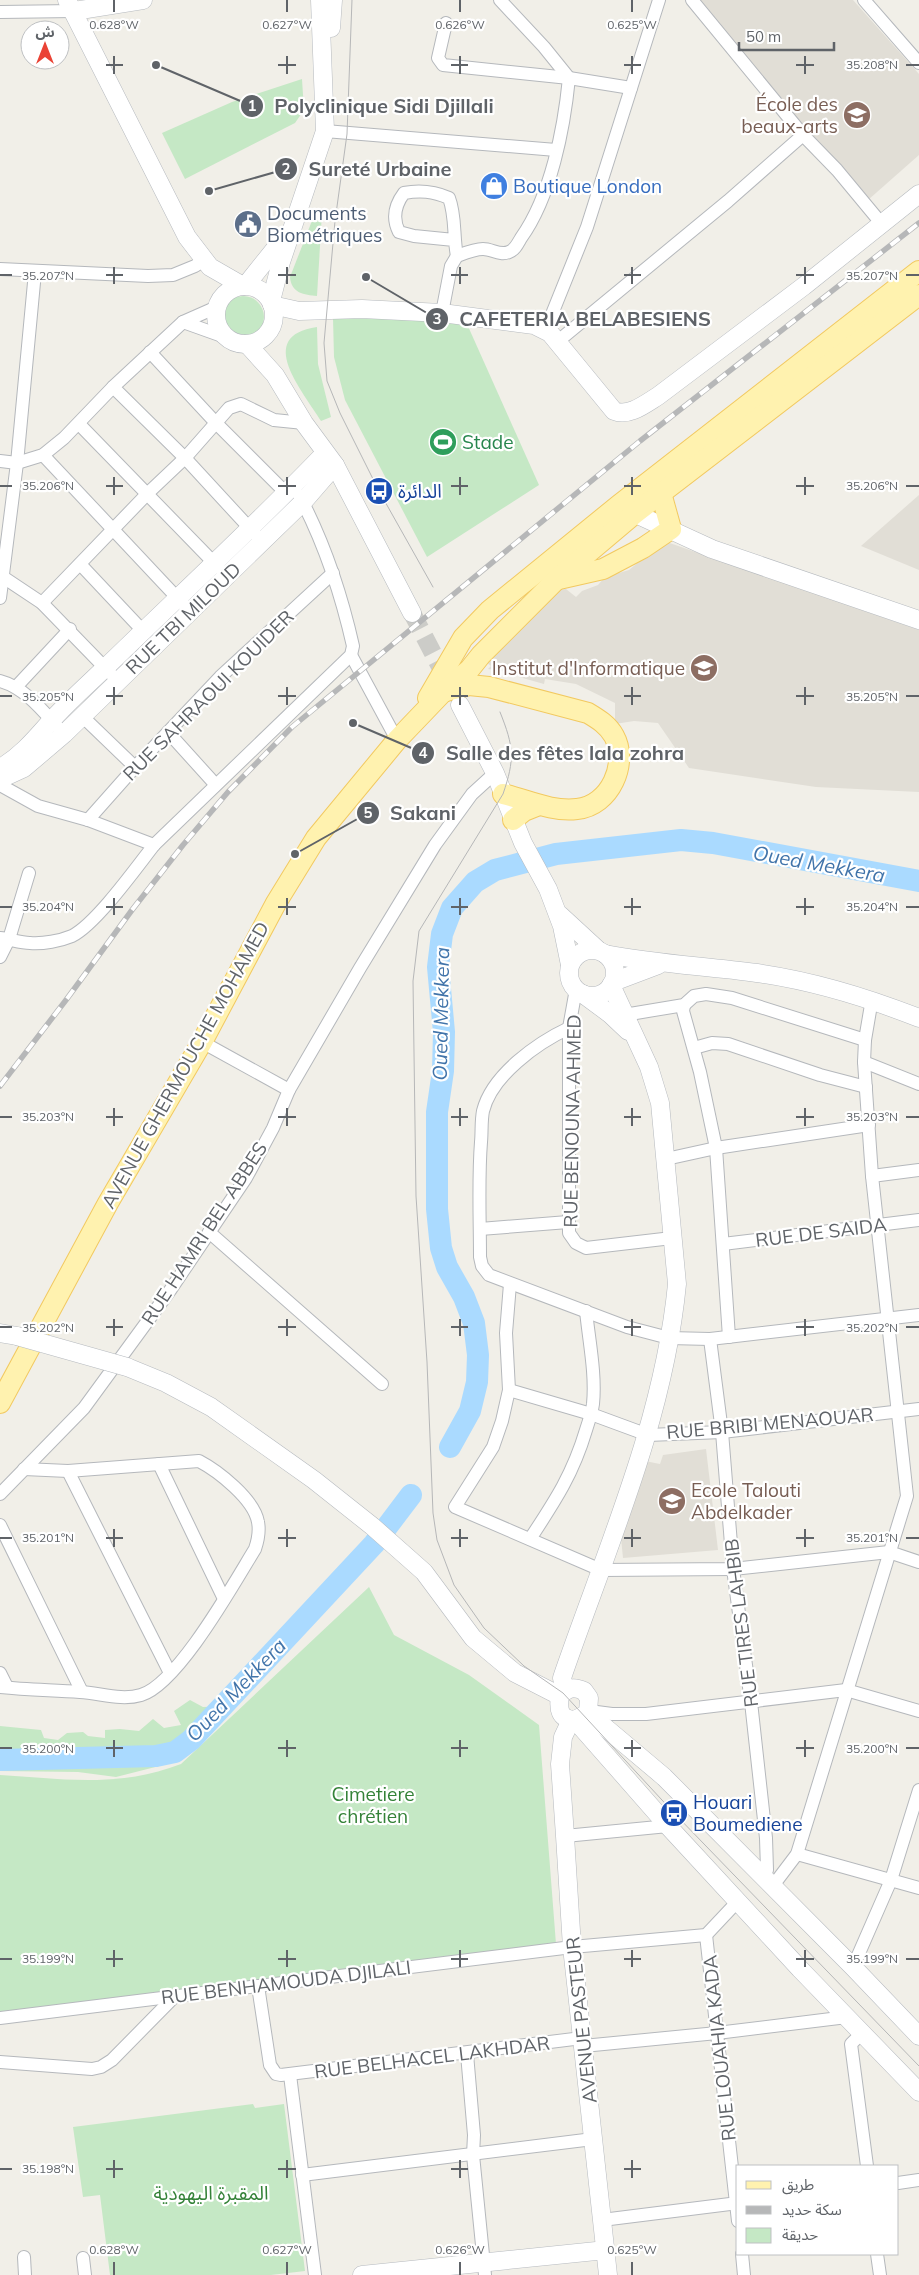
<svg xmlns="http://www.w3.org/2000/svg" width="919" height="2275" viewBox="0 0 919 2275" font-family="Mulish,'Noto Sans Arabic',sans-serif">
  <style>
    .education { fill: #e1ded6 }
    .green { fill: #c5e8c5 }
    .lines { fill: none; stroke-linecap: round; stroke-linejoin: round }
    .river { stroke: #aadaff; stroke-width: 22 }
    .secondary-tunnel { stroke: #ccccc8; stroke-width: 18; stroke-dasharray: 18 9; stroke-linecap: butt }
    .street-casing { stroke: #b5b8bc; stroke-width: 14 }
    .secondary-casing { stroke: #b6babf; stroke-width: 19 }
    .primary-casing { stroke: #f2c960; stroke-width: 22 }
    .street { stroke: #fff; stroke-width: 12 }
    .secondary { stroke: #fff; stroke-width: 18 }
    .primary { stroke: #fff2af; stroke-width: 20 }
    .tram { stroke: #b6b7b8; stroke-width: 1 }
    .rail-casing { stroke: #b6b7b8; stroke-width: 5.5 }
    .rail { stroke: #fff; stroke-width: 4; stroke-dasharray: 11; stroke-linecap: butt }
    .secondary-bridge-casing { stroke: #b6babf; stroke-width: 19; stroke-linecap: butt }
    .secondary-bridge { stroke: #fff; stroke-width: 18 }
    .ticks { fill: none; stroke: #5f6368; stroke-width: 2 }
    .labels { text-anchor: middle; stroke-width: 4.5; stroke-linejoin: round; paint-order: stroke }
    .education-label { font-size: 19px; fill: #785e54; stroke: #fff; text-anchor: end }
    .shop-label { font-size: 19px; fill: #366cbe; stroke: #fff; text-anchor: start }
    .service-label { font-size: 19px; fill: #4e5e75; stroke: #fff; text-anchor: start }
    .leisure-label { font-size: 19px; fill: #27864d; stroke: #fff; text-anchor: start }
    .transit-label { font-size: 19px; fill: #164399; stroke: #fff; text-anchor: start }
    .street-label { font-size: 19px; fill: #5f6368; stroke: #fff }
    .park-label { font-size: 19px; fill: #348238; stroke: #fff }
    .water-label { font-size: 20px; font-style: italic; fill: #4174aa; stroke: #fff }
    .ticks-label { font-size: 12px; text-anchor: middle; fill: #5f6368; stroke: #fff; stroke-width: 4.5; stroke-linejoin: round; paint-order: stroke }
    .leader { fill: none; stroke: #5f6368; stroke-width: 2 }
    .callout-dot { fill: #5f6368; stroke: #fff; stroke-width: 2 }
    .mark-label { font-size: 15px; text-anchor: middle; font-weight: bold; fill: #fff }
    .callout-label { font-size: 20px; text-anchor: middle; font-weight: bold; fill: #5f6368; stroke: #fff; stroke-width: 4.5; stroke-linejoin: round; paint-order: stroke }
  </style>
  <rect width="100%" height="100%" fill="#f1efe8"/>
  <g class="education">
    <path d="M695 0H853L919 74V155L868 200Z"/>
    <path d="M919 495V570L861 546Z"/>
    <path d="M664 541 919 630V792L816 787 689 768 658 723 634 721 615 724V703L576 684 545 679 544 684 519 677 520 674 488 669 491 666 481 658 552 591 566 589 576 597 582 591 598 585 605 577 629 570Z"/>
    <path d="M706 1449 718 1550 623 1558 621 1538 645 1461 660 1464 663 1455Z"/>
  </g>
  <g class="green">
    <path d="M302 79 304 110 295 123 185 179 162 133 232 102Z"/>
    <path d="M315 213H322L317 296C304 295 291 293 290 277Z"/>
    <circle cx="243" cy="317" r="21"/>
    <path d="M389 317 467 324 539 485 427 557 345 400 334 357 333 318Z"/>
    <path d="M317 327 318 364 331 417 321 421C303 391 254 336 317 327Z"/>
    <path d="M369 1587 394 1635 469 1675 539 1725 556 1944 0 2012V1775C64 1779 119 1788 181 1764Z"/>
    <path d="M190 1700 203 1707 231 1706 175 1762 116 1777 78 1772 0 1771V1726L41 1730 44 1738 58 1740 67 1733 83 1732 88 1736 105 1738V1730L120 1729 139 1731 153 1719 164 1728 181 1725 174 1711Z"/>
    <path d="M253 2104 255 2108 284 2104 305 2271 271 2275H110L100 2195 83 2197 73 2127Z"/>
  </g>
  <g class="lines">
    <g class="river">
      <path d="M450 1447 470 1411 477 1382 478 1355 474 1323 464 1297 447 1267 441 1248 437 1209V1112L443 1071 444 1032 438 967 442 934 452 908 475 882 495 870 556 854 681 840 713 843 919 881"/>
      <path d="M0 1760 156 1756 175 1752 191 1740 374 1544 411 1495"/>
    </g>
    <path class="secondary-tunnel" d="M412 613 448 682"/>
    <defs>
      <g id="street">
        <path d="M692 0 803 135 837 170 881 223"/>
        <path d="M864 0 919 63"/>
        <path d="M0 12 74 11"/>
        <path d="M446 23 438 58 443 65 569 78 631 88"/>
        <path d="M325 131 556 150"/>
        <path d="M454 240 414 236 399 232C392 218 395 205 404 193 420 190 433 191 449 198 456 216 453 236 457 256"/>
        <path d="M0 269 148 276 173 275 195 266 204 260"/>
        <path d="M217 307 183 322 225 337"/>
        <path d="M442 313 451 266 457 256C465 253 475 249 483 249 492 249 500 256 509 252 515 250 518 243 521 238 551 196 564 129 569 78L544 47 500 0"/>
        <path d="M546 329 587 227 659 0"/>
        <path d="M557 342 728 201 803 135"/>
        <path d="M150 352 216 423 286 493"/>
        <path d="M113 387 185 458 255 534"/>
        <path d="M79 424 219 568"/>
        <path d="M43 455 183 604"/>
        <path d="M0 461 17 463 43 455 64 438 113 387 183 322"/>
        <path d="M80 564 144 632"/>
        <path d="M0 575 42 603 111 674"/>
        <path d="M0 598 17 463 35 272"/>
        <path d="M42 603 148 493 185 458 229 408 241 404 274 420 304 423"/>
        <path d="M351 655 397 740"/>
        <path d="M0 681C27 688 46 715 64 734"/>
        <path d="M16 687 70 629"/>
        <path d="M82 716 135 767"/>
        <path d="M168 732 215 784"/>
        <path d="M0 785 38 806 88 820 154 845"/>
        <path d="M88 820 135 767 220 677 333 573"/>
        <path d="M0 938C10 939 20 943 30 943 43 944 60 941 72 936 96 924 136 868 154 845L351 655 353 646C341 593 324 542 299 495"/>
        <path d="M0 957 9 939 29 873"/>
        <path d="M576 989 569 1028V1233L576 1243 586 1248 672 1238"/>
        <path d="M684 1005 683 1011 700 1072 716 1148 729 1337"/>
        <path d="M624 1015 684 1005 694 996 706 994 732 998 865 1040"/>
        <path d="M569 1028C537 1043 492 1075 483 1111 481 1121 482 1132 481 1142 478 1180 480 1219 480 1257L482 1266 489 1275 627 1327 669 1338 710 1339 919 1315"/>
        <path d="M202 1042 289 1090"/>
        <path d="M694 1048 712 1043 728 1044 820 1075 866 1087"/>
        <path d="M864 1062 919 1084"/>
        <path d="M666 1159 716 1148 869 1125"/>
        <path d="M872 1176 919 1170"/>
        <path d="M480 1229 568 1222"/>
        <path d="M209 1232 382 1384"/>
        <path d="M723 1244 919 1220"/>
        <path d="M510 1284 506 1333 509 1390 502 1421 493 1447 455 1507 601 1570 733 1569 889 1552 919 1562"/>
        <path d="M710 1339 722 1432 733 1569 751 1702 766 1838 767 1870 764 1877"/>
        <path d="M509 1390 591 1414 648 1435 722 1432 919 1409"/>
        <path d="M159 1464 224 1599"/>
        <path d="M68 1471 170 1673"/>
        <path d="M0 1494 84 1408 171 1289 246 1178 273 1128 289 1090 360 968 435 845 472 794 495 773"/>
        <path d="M0 1525 82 1692"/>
        <path d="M530 1539C555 1501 573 1474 586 1430 589 1421 592 1412 593 1404 596 1374 589 1341 586 1311"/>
        <path d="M0 1673 7 1687"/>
        <path d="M0 1687C27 1690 53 1690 80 1692 100 1693 121 1701 141 1695 178 1684 234 1583 255 1549 258 1540 260 1532 258 1522 254 1499 218 1471 199 1461L68 1471 24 1469"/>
        <path d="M589 1711 612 1714H646L846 1690 919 1711"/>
        <path d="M565 1836 668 1826"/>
        <path d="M797 1854 919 1888"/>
        <path d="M772 1887 797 1854 907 1496 872 1176 864 1062 865 1040 872 999"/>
        <path d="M706 1935 738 2221"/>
        <path d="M853 1967 891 1880 919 1790"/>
        <path d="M258 1986 270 2065 276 2074 281 2075 582 2038"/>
        <path d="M0 2018 572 1947 706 1935 738 1901"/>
        <path d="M862 2033 851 2044 867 2166"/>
        <path d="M583 2046 717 2033 847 2017"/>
        <path d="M467 2054 474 2135 473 2155 485 2275"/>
        <path d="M0 2062 92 2069 101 2067 112 2060 175 1996"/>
        <path d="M290 2075 315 2275"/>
        <path d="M302 2175 593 2139"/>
        <path d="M898 2183 919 2180"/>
        <path d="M602 2220 738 2203"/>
        <path d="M742 2254 744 2275"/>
        <path d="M877 2254 880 2275"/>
        <path d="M24 2257 25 2275"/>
        <path d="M83 2258 85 2275"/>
      </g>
      <g id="secondary">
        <path d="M67 0 187 237 210 267 243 286"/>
        <path d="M74 11 143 0"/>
        <path d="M331 28 333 0"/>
        <path d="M246 285 282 240"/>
        <circle cx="245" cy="315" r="29"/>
        <path d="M271 301 281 262 325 131 320 0"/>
        <path d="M272 305 299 311 362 309 442 313 534 325 550 333 614 411C629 417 645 404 658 396L804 286 919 194"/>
        <path d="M247 344 275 375 304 423 335 465 412 613"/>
        <path d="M623 508 712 549 919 620"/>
        <path d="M460 705 495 773 523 843 548 889 562 926 570 965"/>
        <path d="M0 768C21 756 35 739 50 722 67 703 86 686 105 668 178 597 254 527 325 453"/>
        <path d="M0 779 24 768 64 734 303 502 335 465"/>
        <path d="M560 915 598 950"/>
        <circle cx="592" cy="973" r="23"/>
        <path d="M605 954C656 964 707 966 757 973 813 981 866 997 919 1018"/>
        <path d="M613 982 658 965"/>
        <path d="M583 994 610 1014 628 1031"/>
        <path d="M0 1333 17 1336"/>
        <path d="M127 1367 166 1383 211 1407 314 1480 372 1526 424 1572 473 1638 515 1673 560 1696"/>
        <path d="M565 1690 562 1678 564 1672C608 1545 664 1419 677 1284L660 1103 649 1067 611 985"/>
        <path d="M588 1713 664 1777 853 1967 919 2036"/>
        <path d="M571 1720 563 1737 560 1764 565 1836 572 1947 608 2275"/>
        <path d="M575 1720 588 1713 589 1698 584 1691C573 1686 567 1688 560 1696 558 1709 559 1719 575 1720L668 1826 800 1969 919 2092"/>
        <path d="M362 2275 606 2250"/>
      </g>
      <g id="primary">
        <path d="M559 579 603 569 643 548 671 529 661 493"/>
        <path d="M446 691 469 685 489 687 588 713C598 719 608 725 614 736 629 763 610 806 577 809 551 812 528 800 503 794"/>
        <path d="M428 698 463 638 490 610 619 505 919 271"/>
        <path d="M513 820 524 811 539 805"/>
        <path d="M0 1403 108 1203 202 1042 276 903 316 838 397 740 443 692 469 670 481 655 557 579 634 514 919 295"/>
      </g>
    </defs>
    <use href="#street" class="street-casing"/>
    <use href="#secondary" class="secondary-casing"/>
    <use href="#primary" class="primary-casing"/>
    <use href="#street" class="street"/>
    <use href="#secondary" class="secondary"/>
    <use href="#primary" class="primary"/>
    <g class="tram">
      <path d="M352 0 347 134 335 221 324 343 327 381 340 413 379 491 433 587"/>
      <path d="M500 712C514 747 515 759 503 794L419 931 413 981 416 1196 427 1362 433 1513 437 1540 454 1585 484 1628 524 1666 563 1693 674 1813 919 2066"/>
    </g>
    <defs>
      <path id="rail" d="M0 1086 66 1000 132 910 183 845 228 792 292 727 640 441 919 223"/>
    </defs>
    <use href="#rail" class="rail-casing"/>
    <use href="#rail" class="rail"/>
    <defs>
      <path id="secondary-bridge" d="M17 1336 127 1367"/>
    </defs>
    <use href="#secondary-bridge" class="secondary-bridge-casing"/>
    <use href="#secondary-bridge" class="secondary-bridge"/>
  </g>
  <path class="ticks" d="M114 0V12M287 0V12M460 0V12M632 0V12M114 56V74M287 56V74M460 56V74M632 56V74M805 56V74M106 65H123M278 65H296M451 65H468M624 65H641M796 65H814M906 65H919M114 267V284M287 267V284M460 267V284M632 267V284M805 267V284M0 275H12M106 275H123M278 275H296M451 275H468M624 275H641M796 275H814M906 275H919M114 477V495M287 477V495M460 477V495M632 477V495M805 477V495M0 486H12M106 486H123M278 486H296M451 486H468M624 486H641M796 486H814M906 486H919M114 687V705M287 687V705M460 687V705M632 687V705M805 687V705M0 696H12M106 696H123M278 696H296M451 696H468M624 696H641M796 696H814M906 696H919M114 898V915M287 898V915M460 898V915M632 898V915M805 898V915M0 907H12M106 907H123M278 907H296M451 907H468M624 907H641M796 907H814M906 907H919M114 1108V1126M287 1108V1126M460 1108V1126M632 1108V1126M805 1108V1126M0 1117H12M106 1117H123M278 1117H296M451 1117H468M624 1117H641M796 1117H814M906 1117H919M114 1319V1336M287 1319V1336M460 1319V1336M632 1319V1336M805 1319V1336M0 1327H12M106 1327H123M278 1327H296M451 1327H468M624 1327H641M796 1327H814M906 1327H919M114 1529V1547M287 1529V1547M460 1529V1547M632 1529V1547M805 1529V1547M0 1538H12M106 1538H123M278 1538H296M451 1538H468M624 1538H641M796 1538H814M906 1538H919M114 1740V1757M287 1740V1757M460 1740V1757M632 1740V1757M805 1740V1757M0 1748H12M106 1748H123M278 1748H296M451 1748H468M624 1748H641M796 1748H814M906 1748H919M114 1950V1967M287 1950V1967M460 1950V1967M632 1950V1967M805 1950V1967M0 1959H12M106 1959H123M278 1959H296M451 1959H468M624 1959H641M796 1959H814M906 1959H919M114 2160V2178M287 2160V2178M460 2160V2178M632 2160V2178M0 2169H12M106 2169H123M278 2169H296M451 2169H468M624 2169H641M114 2262V2275M287 2262V2275M460 2262V2275M632 2262V2275"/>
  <defs>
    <symbol id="university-disc" viewBox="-11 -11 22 22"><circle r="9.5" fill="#8d6e63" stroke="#fff"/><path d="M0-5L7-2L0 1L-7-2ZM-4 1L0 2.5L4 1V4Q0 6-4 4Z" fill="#fff"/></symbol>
    <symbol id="shop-disc" viewBox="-11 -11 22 22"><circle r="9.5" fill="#3f7fe0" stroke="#fff"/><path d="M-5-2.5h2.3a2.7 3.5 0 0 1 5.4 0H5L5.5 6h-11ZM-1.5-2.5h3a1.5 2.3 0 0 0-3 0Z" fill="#fff"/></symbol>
    <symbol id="civic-disc" viewBox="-11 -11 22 22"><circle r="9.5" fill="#5c6f8a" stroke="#fff"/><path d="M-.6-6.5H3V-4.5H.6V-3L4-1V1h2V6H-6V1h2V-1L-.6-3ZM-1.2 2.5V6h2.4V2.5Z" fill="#fff"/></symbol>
    <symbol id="stadium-disc" viewBox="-11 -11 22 22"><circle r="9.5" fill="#2e9e5b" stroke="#fff"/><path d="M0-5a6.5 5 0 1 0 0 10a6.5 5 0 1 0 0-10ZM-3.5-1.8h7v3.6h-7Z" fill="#fff"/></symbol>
    <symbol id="bus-disc" viewBox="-11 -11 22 22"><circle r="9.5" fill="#1a4fb4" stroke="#fff"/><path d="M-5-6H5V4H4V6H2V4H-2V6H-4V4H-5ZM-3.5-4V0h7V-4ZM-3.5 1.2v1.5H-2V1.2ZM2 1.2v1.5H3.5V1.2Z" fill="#fff"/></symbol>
    <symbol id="school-disc" viewBox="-11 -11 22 22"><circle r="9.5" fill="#8d6e63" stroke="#fff"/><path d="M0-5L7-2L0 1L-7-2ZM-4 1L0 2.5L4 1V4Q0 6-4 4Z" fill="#fff"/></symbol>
  </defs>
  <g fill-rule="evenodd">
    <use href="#university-disc" x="841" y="99" width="32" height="32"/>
    <use href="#shop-disc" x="478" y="170" width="32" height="32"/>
    <use href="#civic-disc" x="232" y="208" width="32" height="32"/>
    <use href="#stadium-disc" x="427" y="426" width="32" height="32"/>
    <use href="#bus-disc" x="363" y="475" width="32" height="32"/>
    <use href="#university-disc" x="688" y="652" width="32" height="32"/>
    <use href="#school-disc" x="656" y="1485" width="32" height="32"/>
    <use href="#bus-disc" x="658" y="1797" width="32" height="32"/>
  </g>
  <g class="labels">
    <g class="education-label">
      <text x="838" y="111">École des<tspan x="838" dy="22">beaux-arts</tspan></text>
      <text x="685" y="675">Institut d'Informatique</text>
      <text x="691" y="1497" text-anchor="start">Ecole Talouti<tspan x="691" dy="22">Abdelkader</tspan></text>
    </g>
    <g class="shop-label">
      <text x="513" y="193">Boutique London</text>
    </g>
    <g class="service-label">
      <text x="267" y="220">Documents<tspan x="267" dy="22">Biométriques</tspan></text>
    </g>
    <g class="leisure-label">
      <text x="462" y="449">Stade</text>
    </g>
    <g class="transit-label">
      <text x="398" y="498">الدائرة</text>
      <text x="693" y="1809">Houari<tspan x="693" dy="22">Boumediene</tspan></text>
    </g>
    <g class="street-label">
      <text transform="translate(183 618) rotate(-44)" y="7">RUE TBI MILOUD</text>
      <text transform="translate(208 695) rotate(-45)" y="7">RUE SAHRAOUI KOUIDER</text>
      <text transform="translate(185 1065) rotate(-61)" y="7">AVENUE GHERMOUCHE MOHAMED</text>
      <text transform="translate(572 1121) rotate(-89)" y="7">RUE BENOUNA AHMED</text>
      <text transform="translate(821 1232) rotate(-7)" y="7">RUE DE SAIDA</text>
      <text transform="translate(204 1233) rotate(-57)" y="7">RUE HAMRI BEL ABBES</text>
      <text transform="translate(770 1423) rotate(-5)" y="7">RUE BRIBI MENAOUAR</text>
      <text transform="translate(741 1623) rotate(-97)" y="7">RUE TIRES LAHBIB</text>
      <text transform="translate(286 1982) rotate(-7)" y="7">RUE BENHAMOUDA DJILALI</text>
      <text transform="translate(581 2020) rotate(-96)" y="7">AVENUE PASTEUR</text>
      <text transform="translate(719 2048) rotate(-96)" y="7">RUE LOUAHIA KADA</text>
      <text transform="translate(432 2057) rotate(-7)" y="7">RUE BELHACEL LAKHDAR</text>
    </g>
    <g class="park-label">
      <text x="373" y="1801">Cimetiere<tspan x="373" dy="22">chrétien</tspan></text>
      <text x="211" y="2200">المقبرة اليهودية</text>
    </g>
    <g class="water-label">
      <text transform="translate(819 864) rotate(10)" y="7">Oued Mekkera</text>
      <text transform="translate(441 1014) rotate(-89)" y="7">Oued Mekkera</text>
      <text transform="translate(236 1690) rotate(-46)" y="7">Oued Mekkera</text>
    </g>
  </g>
  <g class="ticks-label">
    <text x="114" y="29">0.628°W</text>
    <text x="287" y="29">0.627°W</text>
    <text x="460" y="29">0.626°W</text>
    <text x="632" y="29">0.625°W</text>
    <text x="872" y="69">35.208°N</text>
    <text x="48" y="280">35.207°N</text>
    <text x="872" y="280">35.207°N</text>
    <text x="48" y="490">35.206°N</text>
    <text x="872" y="490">35.206°N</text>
    <text x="48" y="701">35.205°N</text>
    <text x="872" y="701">35.205°N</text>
    <text x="48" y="911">35.204°N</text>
    <text x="872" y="911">35.204°N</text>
    <text x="48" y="1121">35.203°N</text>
    <text x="872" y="1121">35.203°N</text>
    <text x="48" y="1332">35.202°N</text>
    <text x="872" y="1332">35.202°N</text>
    <text x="48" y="1542">35.201°N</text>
    <text x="872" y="1542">35.201°N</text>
    <text x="48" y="1753">35.200°N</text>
    <text x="872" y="1753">35.200°N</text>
    <text x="48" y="1963">35.199°N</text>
    <text x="872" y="1963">35.199°N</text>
    <text x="48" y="2173">35.198°N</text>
    <text x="114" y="2254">0.628°W</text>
    <text x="287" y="2254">0.627°W</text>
    <text x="460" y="2254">0.626°W</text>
    <text x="632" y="2254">0.625°W</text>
  </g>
  <path class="leader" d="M156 65L252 106M209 191L286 169M366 277L437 319M353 723L423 753M295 854L368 813"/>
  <g class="callout-dot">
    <circle cx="156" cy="65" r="5"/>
    <circle cx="209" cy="191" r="5"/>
    <circle cx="366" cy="277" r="5"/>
    <circle cx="353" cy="723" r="5"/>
    <circle cx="295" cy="854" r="5"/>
    <circle cx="252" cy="106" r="12"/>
    <circle cx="286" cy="169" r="12"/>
    <circle cx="437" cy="319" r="12"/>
    <circle cx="423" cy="753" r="12"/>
    <circle cx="368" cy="813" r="12"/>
  </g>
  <g class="mark-label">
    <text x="252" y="111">1</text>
    <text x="286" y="174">2</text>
    <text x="437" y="324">3</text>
    <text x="423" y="758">4</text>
    <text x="368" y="818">5</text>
  </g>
  <g class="callout-label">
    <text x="384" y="113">Polyclinique Sidi Djillali</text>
    <text x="380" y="176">Sureté Urbaine</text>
    <text x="585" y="326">CAFETERIA BELABESIENS</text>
    <text x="565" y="760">Salle des fêtes lala zohra</text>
    <text x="423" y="820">Sakani</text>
  </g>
  <rect x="736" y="2165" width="162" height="90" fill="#ffffff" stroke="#bfc1c3"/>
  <rect x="746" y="2181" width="25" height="8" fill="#fff2af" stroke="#bfc1c3"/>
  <text x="782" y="2190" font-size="15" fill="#5f6368">طريق</text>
  <rect x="746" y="2206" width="25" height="8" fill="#b6b7b8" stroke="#bfc1c3"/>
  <text x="782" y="2215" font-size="15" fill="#5f6368">سكة حديد</text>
  <rect x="746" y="2228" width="25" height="15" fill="#c5e8c5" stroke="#bfc1c3"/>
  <text x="782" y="2240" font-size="15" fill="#5f6368">حديقة</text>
  <g transform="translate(45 45)"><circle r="24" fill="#ffffff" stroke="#bfc1c3"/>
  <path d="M0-4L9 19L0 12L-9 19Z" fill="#ea4335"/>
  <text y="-8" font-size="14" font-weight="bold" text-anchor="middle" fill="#5f6368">ش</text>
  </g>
  <path d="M739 42v8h95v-8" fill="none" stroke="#5f6368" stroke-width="2.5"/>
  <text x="746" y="42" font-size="15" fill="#5f6368" stroke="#ffffff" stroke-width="4" paint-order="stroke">50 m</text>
</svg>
